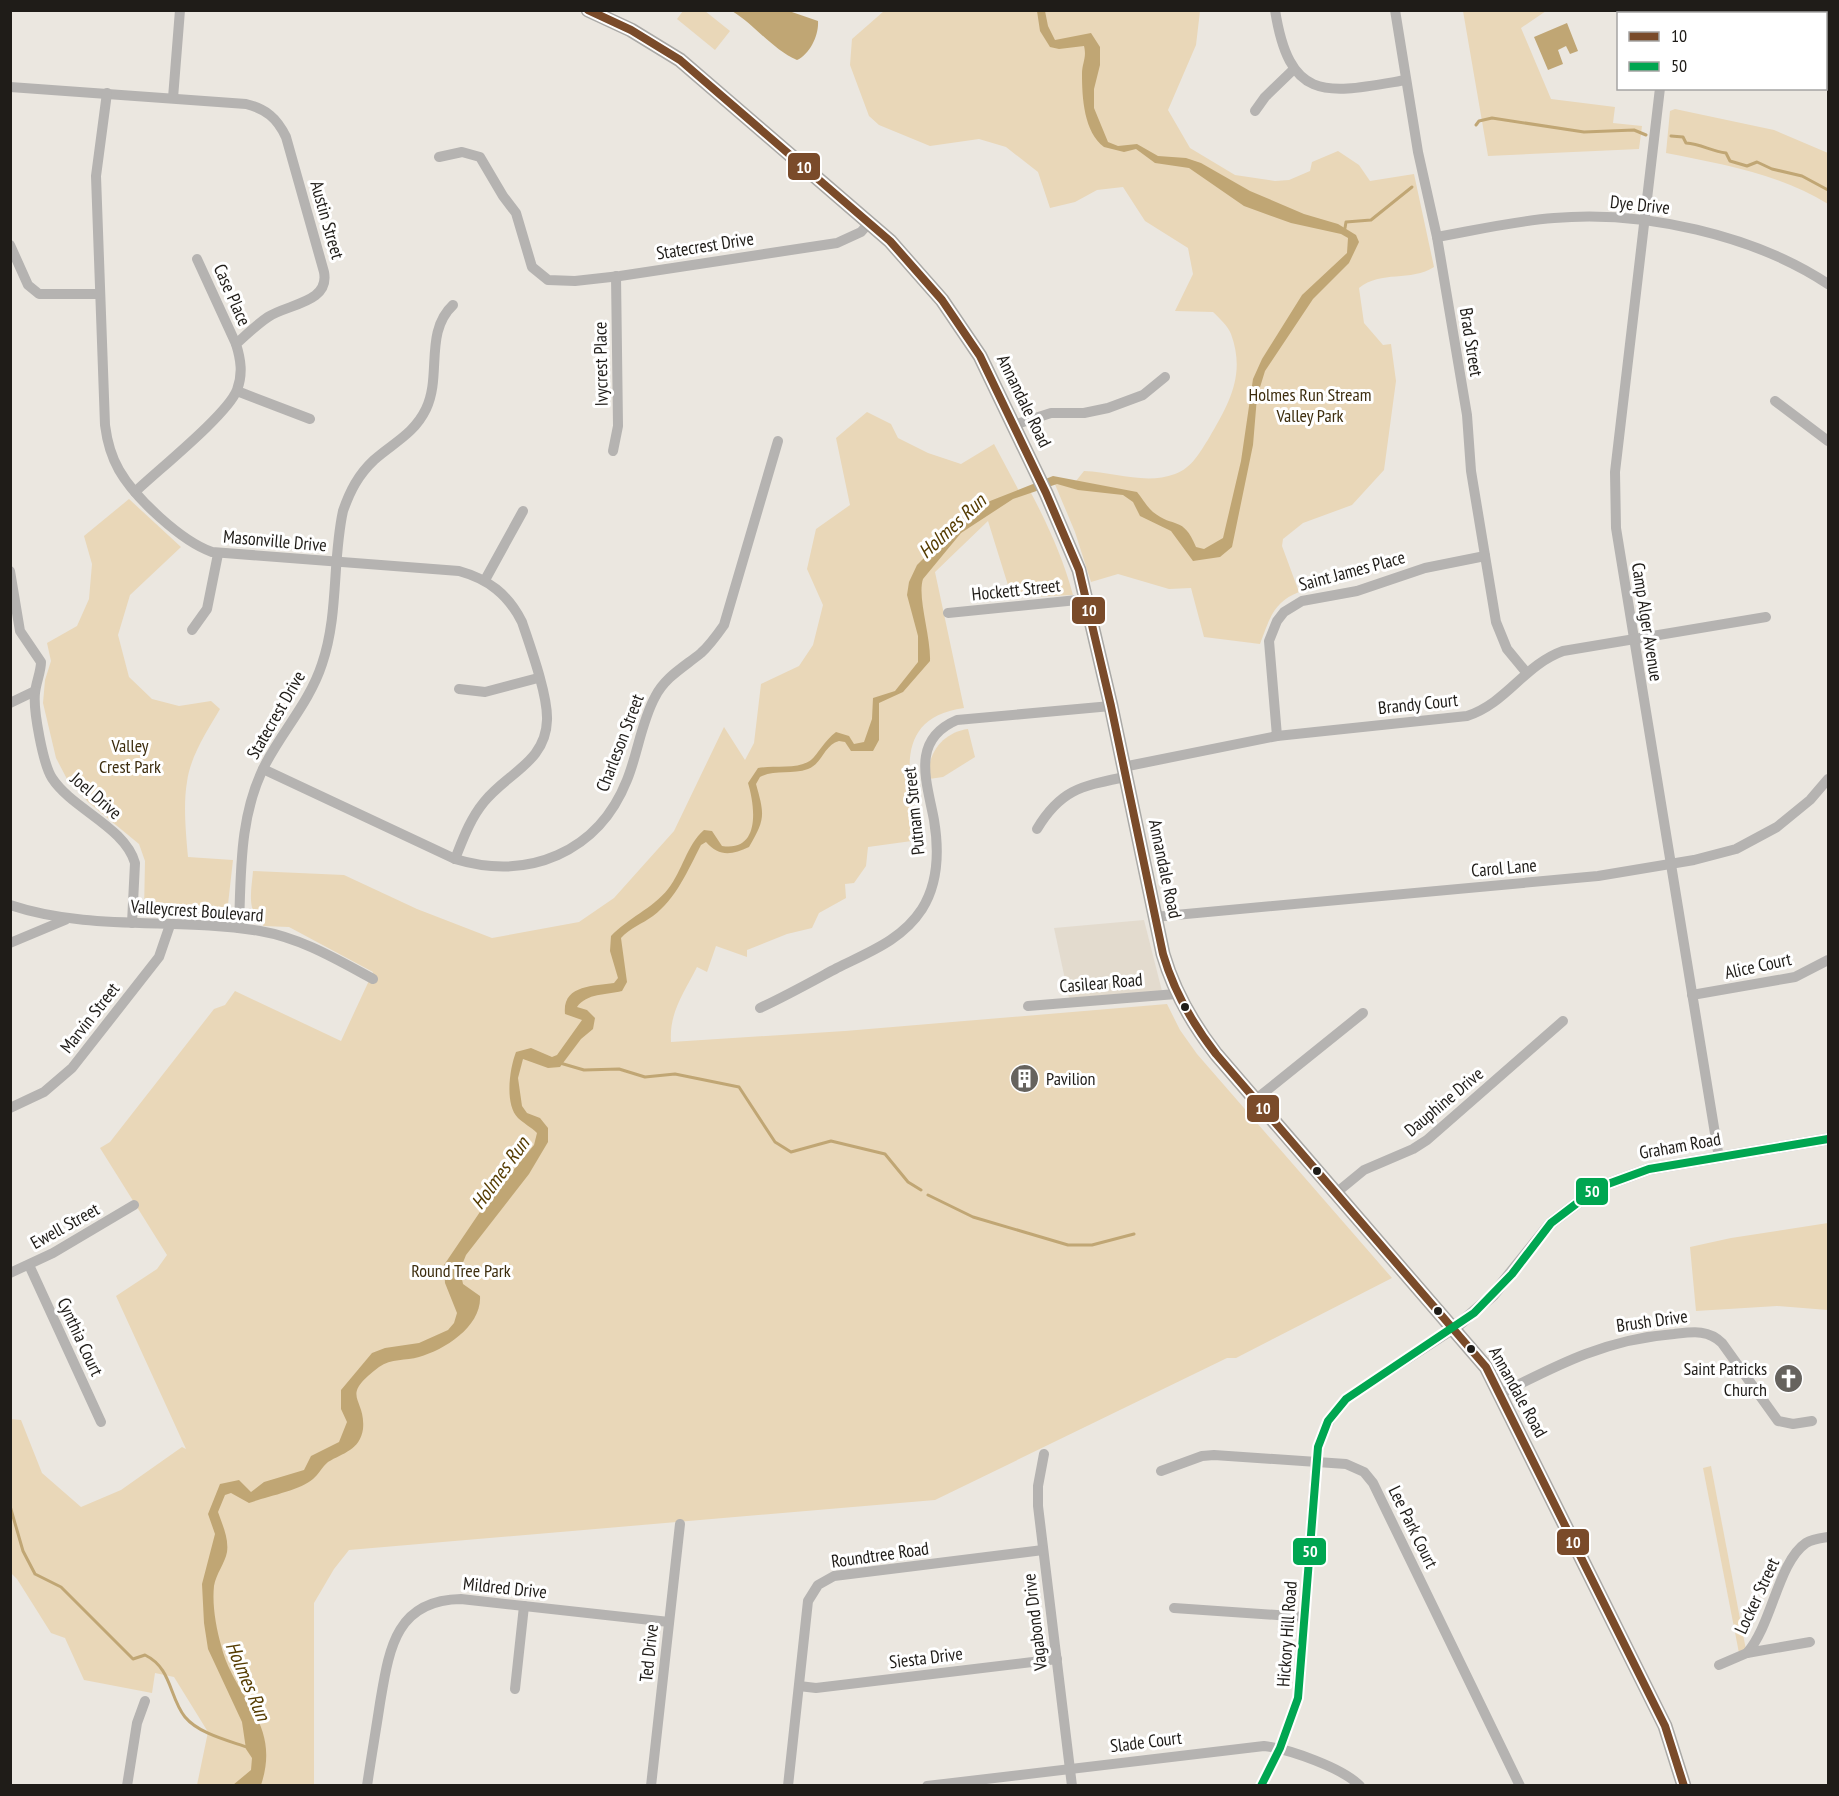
<svg xmlns="http://www.w3.org/2000/svg" width="1839" height="1796" viewBox="0 0 1839 1796" font-family="'PT Sans Narrow',sans-serif">
  <style>
    .built { fill: #e3dbce }
    .green { fill: #e9d7b8 }
    .water { fill: #c0a674 }
    .lines { fill: none; stroke-linecap: round; stroke-linejoin: round }
    .stream { stroke: #c0a674; stroke-width: 3 }
    .minor { stroke: #b5b3b1; stroke-width: 10 }
    .tertiary { stroke: #b5b3b1; stroke-width: 12 }
    .secondary { stroke: #aaa9a6; stroke-width: 15 }
    .bus-1-casing { stroke: #fff; stroke-width: 12 }
    .bus-2-casing { stroke: #fff; stroke-width: 12 }
    .bus-1 { stroke: #7a4b2a; stroke-width: 8 }
    .bus-2 { stroke: #00a651; stroke-width: 8 }
    .bus-dot { fill: #1f1c18; stroke: #fff; stroke-width: 2 }
    .labels { text-anchor: middle; stroke-width: 6; stroke-linejoin: round; paint-order: stroke }
    .street-label { font-size: 18px; fill: #1f1c18; stroke: #fff }
    .park-label { font-size: 18px; fill: #3d2d0e; stroke: #fff }
    .poi-label { font-size: 18px; fill: #1f1c18; stroke: #fff; text-anchor: start }
    .water-label { font-size: 20px; font-style: italic; fill: #553c02; stroke: #fff }
    .line-badge { stroke: #fff; stroke-width: 2 }
    .badge-label { font-size: 16px; text-anchor: middle; font-weight: bold; fill: #fff }
  </style>
  <rect width="100%" height="100%" fill="#ebe7e0"/>
  <path class="built" d="M1144 920 1162 991 1069 998 1054 928Z"/>
  <g class="green">
    <path d="M683 11H705L730 31 715 50 677 19Z"/>
    <path d="M884 11H1200L1196 45 1168 110 1190 148 1235 175 1275 181 1289 180 1310 171 1312 162 1338 151 1359 165 1370 181 1414 174 1434 267C1411 282 1381 270 1359 288L1364 323 1383 345 1391 344 1396 381 1384 470 1352 505 1303 523 1283 539 1282 546 1299 592C1273 602 1269 620 1260 644L1204 637 1191 588 1169 589 1118 574 1091 582 1075 532 1054 482 1076 485V481L1084 471C1115 472 1145 485 1175 474 1192 468 1200 452 1209 438 1229 403 1246 375 1231 334 1228 326 1219 318 1213 312L1175 311 1193 274 1188 248 1145 221 1123 187 1097 190 1075 202 1050 208 1038 172 1006 147 979 139 930 146 879 125 869 116 850 65 852 39Z"/>
    <path d="M1463 11H1546L1521 28 1551 99 1615 107 1613 123 1642 126 1639 149 1488 156Z"/>
    <path d="M1675 109 1774 130 1828 153V204C1779 174 1722 164 1666 153L1670 111Z"/>
    <path d="M867 412 891 424 898 438 928 453 961 464 994 444 1019 491H1030C1048 525 1063 558 1073 595L1012 598 988 521 935 572 964 708C886 719 913 788 919 840L868 847 866 866 854 883 845 884 846 898 819 913 812 928 787 934 747 950V957L716 946 707 972 697 967C684 993 669 1012 671 1042L845 1031 1167 1004 1180 1030 1197 1054 1392 1278 1236 1358H1227L935 1500 349 1550 334 1569 314 1603V1785H197L208 1732 174 1677 155 1673 152 1693 84 1680 65 1638 51 1633 17 1579 11 1573 10 1419 21 1420 42 1473 81 1507 121 1490 182 1447 186 1449 116 1296 157 1269 167 1255 100 1148 110 1142 214 1009 225 1005 235 991 341 1041 373 972 289 927 263 926 264 921C245 915 252 887 253 871L344 875 417 909 492 938 579 922 614 898 674 831 724 727 745 760 754 743 761 684 799 666 813 645 823 605 807 569 816 529 850 505 836 438Z"/>
    <path d="M129 499 181 547 130 595 118 635 129 677 152 699 179 706 211 701 220 709C207 731 190 757 187 782 183 805 186 834 188 857L233 860 227 913 144 911 145 861 139 844 88 802 67 779 56 758 43 703 45 680 51 661 47 643 77 626 89 599 92 564 84 536Z"/>
    <path d="M968 729 975 757 943 777 929 779C926 753 944 732 968 729Z"/>
    <path d="M1828 1223V1310L1777 1306 1696 1311 1690 1247 1731 1238Z"/>
    <path d="M1711 1466 1746 1650 1739 1653 1703 1468Z"/>
  </g>
  <g class="water">
    <path d="M732 11H789L818 21C819 35 810 54 797 60 773 50 755 25 732 11Z"/>
    <path d="M1037 11H1045L1048 26 1055 40 1091 33 1100 47V65L1094 89V108L1108 142 1118 146 1137 144 1158 156 1186 158 1201 163 1250 191 1304 214 1338 224 1356 235 1359 242 1349 263 1313 299 1265 371 1257 397 1253 445 1232 547 1220 557 1193 561 1171 531 1140 516 1133 502 1123 495 1078 490 1057 484 1013 499 961 533 923 579C917 597 931 636 930 661L903 692 879 703V740L873 751H851L845 742 839 741C824 745 822 764 808 769 792 775 775 769 760 777L756 784C765 816 765 819 749 847 732 855 719 857 706 842L701 845C688 870 676 899 653 916 642 924 630 928 621 938L627 982 622 991C606 995 587 993 577 1007L587 1010 595 1018 593 1029 581 1039 560 1067 548 1068 523 1059 518 1078 522 1106 527 1113 540 1118 548 1128V1142L529 1174 466 1255 460 1270 463 1284 480 1296C482 1326 445 1350 419 1357 406 1361 391 1358 379 1367 338 1398 366 1396 363 1429 360 1450 343 1453 328 1462 322 1467 319 1474 313 1479 301 1490 265 1497 249 1503L231 1493 225 1495 218 1512C222 1524 229 1538 227 1552 225 1563 216 1574 214 1586 212 1605 216 1627 221 1645 234 1699 282 1722 261 1785H233L251 1770 252 1758 246 1749 242 1722 208 1649 204 1623 202 1584 215 1534 208 1514 220 1484 239 1480 251 1492 264 1482 304 1470 311 1456 339 1442 347 1422 341 1409V1390L372 1353 385 1348 419 1343 448 1330 454 1323 457 1313 445 1283 444 1265 486 1203 534 1145 537 1133C531 1127 523 1123 518 1118 504 1104 510 1067 516 1052L531 1048 552 1057 557 1055 582 1020 565 1014C562 985 593 986 614 983L618 978 610 951 611 936C628 918 652 909 668 889 683 870 686 846 704 830L712 831 722 846C761 852 755 806 748 783L758 768C773 765 798 770 811 760 818 754 825 740 836 732L849 736 854 744 864 742 872 719 873 698 895 691 918 662V636L907 595 909 582 917 565 953 529 990 501 1053 476 1137 492C1142 498 1147 507 1153 512 1174 529 1183 515 1196 547L1204 549 1223 538 1241 461 1253 379 1262 359 1302 295 1347 253 1348 238 1341 234 1291 223 1244 206 1189 168 1155 163 1136 149 1124 152 1104 147C1084 132 1082 98 1082 74 1082 63 1087 58 1084 46L1059 49 1050 47 1040 31Z"/>
    <path d="M1567 23 1578 51 1570 54 1566 46 1558 50 1563 64 1548 70 1534 37Z"/>
  </g>
  <g class="lines">
    <g class="stream">
      <path d="M1476 125 1479 121 1492 118 1584 132 1634 130 1646 135"/>
      <path d="M1671 136 1683 137 1686 143C1701 144 1711 151 1726 153L1730 161 1747 166 1757 162 1772 169 1802 176 1828 190"/>
      <path d="M1345 228 1346 222 1371 220 1412 187"/>
      <path d="M560 1063 584 1070 619 1069 645 1077 675 1074 739 1087 775 1142 791 1152 831 1141 885 1154 908 1182 921 1190"/>
      <path d="M928 1195 973 1217 1068 1245H1092L1134 1234"/>
      <path d="M10 1506 23 1551 35 1574 61 1587 133 1659 145 1655C172 1668 169 1697 185 1717 199 1734 230 1741 249 1748"/>
    </g>
    <g class="minor">
      <path d="M1275 10C1290 105 1328 93 1406 80"/>
      <path d="M1395 10 1418 152 1437 237 1467 415 1471 471 1496 622 1507 649 1526 672"/>
      <path d="M1668 14 1669 10"/>
      <path d="M1826 77 1828 78"/>
      <path d="M10 87 246 104C266 109 277 118 286 137L324 272C330 303 287 304 268 317 256 325 246 335 236 344 241 360 243 374 237 390 227 415 158 470 135 492"/>
      <path d="M1660 88 1615 472 1616 528 1719 1158"/>
      <path d="M107 93 96 176 105 425C107 441 111 456 119 470 135 498 181 541 212 552L459 571C488 579 508 594 522 622 530 646 548 695 547 720 546 762 507 773 484 802 470 819 463 839 455 859"/>
      <path d="M173 98 180 10"/>
      <path d="M1255 111 1265 97 1294 69"/>
      <path d="M439 157 462 152 480 157 503 196 516 213 532 267 548 280 575 281 620 276 837 243 861 232 869 223"/>
      <path d="M1437 237C1476 230 1515 221 1554 218 1643 210 1754 235 1828 284"/>
      <path d="M10 245 28 285 39 294H100"/>
      <path d="M197 259 236 344"/>
      <path d="M237 391 310 419"/>
      <path d="M1775 401 1828 441"/>
      <path d="M1014 425 1051 413H1084L1108 408 1143 395 1165 377"/>
      <path d="M613 451 618 426 616 276"/>
      <path d="M10 571 20 631 41 662C41 672 36 682 35 693 33 710 43 764 52 778 72 809 125 827 135 863L132 923"/>
      <path d="M485 580 523 511"/>
      <path d="M948 613 1087 599"/>
      <path d="M192 630 207 609 218 554"/>
      <path d="M459 689 485 692 538 678"/>
      <path d="M10 703 35 691"/>
      <path d="M1277 736 1269 641 1277 621 1284 612 1302 601 1357 591 1425 568 1485 556"/>
      <path d="M1123 767 1277 736 1467 716C1507 703 1524 665 1563 651L1766 617"/>
      <path d="M263 769 455 859C528 881 598 853 627 780 638 753 641 723 655 697 665 677 684 667 701 653 710 645 717 635 724 625L778 441"/>
      <path d="M1037 829C1061 789 1082 786 1125 777"/>
      <path d="M10 905C91 932 177 917 260 931 301 938 336 959 373 979"/>
      <path d="M1154 917 1598 876 1694 860 1736 849 1777 827 1810 800 1828 779"/>
      <path d="M239 928C241 872 239 814 266 763 284 729 310 701 322 664 339 614 332 561 343 511 350 491 358 475 374 460 393 443 414 434 426 409 442 376 424 332 453 305"/>
      <path d="M10 943 65 920"/>
      <path d="M1692 995 1795 977 1828 960"/>
      <path d="M1028 1006 1176 994"/>
      <path d="M760 1008C786 996 811 982 837 968 869 952 902 940 922 909 939 882 939 850 934 820 927 782 910 740 957 720L1111 706"/>
      <path d="M1255 1100 1363 1013"/>
      <path d="M10 1108 44 1092 72 1068 159 957 170 925"/>
      <path d="M1336 1193 1364 1170 1413 1149 1427 1140 1563 1021"/>
      <path d="M29 1265 101 1422"/>
      <path d="M10 1273 53 1253 134 1205"/>
      <path d="M1500 1394C1559 1364 1607 1339 1674 1334 1692 1332 1708 1329 1722 1343L1778 1421 1793 1424 1812 1421"/>
      <path d="M1044 1454 1038 1486V1506L1072 1786"/>
      <path d="M1161 1471 1202 1456 1214 1455 1346 1464 1364 1472 1373 1483 1520 1786"/>
      <path d="M1174 1608 1305 1617"/>
      <path d="M1747 1653C1772 1625 1778 1562 1806 1543 1812 1539 1821 1538 1828 1537"/>
      <path d="M1719 1665 1747 1653 1810 1642"/>
      <path d="M799 1686 816 1688 1057 1659"/>
      <path d="M515 1689 524 1606"/>
      <path d="M127 1786 137 1723 145 1701"/>
      <path d="M367 1786C371 1758 376 1730 380 1703 389 1650 395 1600 461 1599L669 1622"/>
      <path d="M651 1786 680 1524"/>
      <path d="M788 1786 808 1601 818 1585 834 1576 1043 1550"/>
      <path d="M927 1786 1264 1746C1289 1749 1343 1768 1360 1786"/>
      <path d="M1261 1786 1280 1748 1298 1698 1316 1461C1319 1436 1329 1417 1346 1399L1455 1328"/>
    </g>
    <path class="tertiary" d="M1455 1328 1493 1295 1551 1223 1597 1188 1649 1169 1828 1139"/>
    <path class="secondary" d="M588 10 631 30 680 60 890 241 942 300 980 356 1046 493 1079 570 1111 706 1163 954C1174 992 1192 1023 1216 1054L1486 1367 1665 1726 1684 1786"/>
    <defs>
      <path id="bus-1" d="M588 10 631 30 680 60 890 241 942 300 980 356 1046 493 1079 570 1111 706 1163 954C1174 992 1192 1023 1216 1054L1486 1367 1665 1726 1684 1786"/>
      <path id="bus-2" d="M1261 1786 1280 1748 1298 1698 1318 1447 1328 1421 1346 1399 1474 1313 1512 1274 1551 1223 1597 1188 1649 1169 1828 1139"/>
    </defs>
    <use href="#bus-1" class="bus-1-casing"/>
    <use href="#bus-2" class="bus-2-casing"/>
    <use href="#bus-1" class="bus-1"/>
    <use href="#bus-2" class="bus-2"/>
  </g>
  <defs>
    <symbol id="building-disc" viewBox="-11 -11 22 22"><circle r="9.5" fill="#66635e" stroke="#fff"/><path d="M-4-6H4V6H1V3H-1V6H-4ZM-2.5-4.3h1.7v1.8h-1.7ZM.8-4.3h1.7v1.8H.8ZM-2.5-1h1.7V.8h-1.7ZM.8-1h1.7V.8H.8Z" fill="#fff"/></symbol>
    <symbol id="church-disc" viewBox="-11 -11 22 22"><circle r="9.5" fill="#66635e" stroke="#fff"/><path d="M-1.2-6h2.4v3.5h3.3v2.4h-3.3V6h-2.4V-.1h-3.3v-2.4h3.3Z" fill="#fff"/></symbol>
  </defs>
  <g fill-rule="evenodd">
    <use href="#building-disc" x="1008" y="1062" width="33" height="33"/>
    <use href="#church-disc" x="1772" y="1362" width="33" height="33"/>
  </g>
  <g class="bus-dot">
    <circle cx="1185" cy="1007" r="5"/>
    <circle cx="1317" cy="1171" r="5"/>
    <circle cx="1438" cy="1311" r="5"/>
    <circle cx="1471" cy="1349" r="5"/>
  </g>
  <g class="labels">
    <g class="street-label">
      <text transform="translate(1640 205) rotate(6)" y="6">Dye Drive</text>
      <text transform="translate(327 220) rotate(74)" y="6">Austin Street</text>
      <text transform="translate(705 246) rotate(-9)" y="6">Statecrest Drive</text>
      <text transform="translate(232 295) rotate(66)" y="6">Case Place</text>
      <text transform="translate(1471 342) rotate(81)" y="6">Brad Street</text>
      <text transform="translate(601 364) rotate(-91)" y="6">Ivycrest Place</text>
      <text transform="translate(1024 401) rotate(64)" y="6">Annandale Road</text>
      <text transform="translate(275 541) rotate(5)" y="6">Masonville Drive</text>
      <text transform="translate(1352 571) rotate(-15)" y="6">Saint James Place</text>
      <text transform="translate(1016 590) rotate(-6)" y="6">Hockett Street</text>
      <text transform="translate(1647 622) rotate(81)" y="6">Camp Alger Avenue</text>
      <text transform="translate(1418 704) rotate(-6)" y="6">Brandy Court</text>
      <text transform="translate(276 715) rotate(-60)" y="6">Statecrest Drive</text>
      <text transform="translate(620 743) rotate(-69)" y="6">Charleson Street</text>
      <text transform="translate(96 796) rotate(41)" y="6">Joel Drive</text>
      <text transform="translate(914 811) rotate(-96)" y="6">Putnam Street</text>
      <text transform="translate(1504 868) rotate(-5)" y="6">Carol Lane</text>
      <text transform="translate(1165 869) rotate(78)" y="6">Annandale Road</text>
      <text transform="translate(197 911) rotate(4)" y="6">Valleycrest Boulevard</text>
      <text transform="translate(1758 966) rotate(-12)" y="6">Alice Court</text>
      <text transform="translate(1101 983) rotate(-5)" y="6">Casilear Road</text>
      <text transform="translate(90 1018) rotate(-52)" y="6">Marvin Street</text>
      <text transform="translate(1444 1102) rotate(-40)" y="6">Dauphine Drive</text>
      <text transform="translate(1680 1146) rotate(-10)" y="6">Graham Road</text>
      <text transform="translate(65 1226) rotate(-29)" y="6">Ewell Street</text>
      <text transform="translate(1652 1321) rotate(-8)" y="6">Brush Drive</text>
      <text transform="translate(80 1337) rotate(65)" y="6">Cynthia Court</text>
      <text transform="translate(1518 1392) rotate(61)" y="6">Annandale Road</text>
      <text transform="translate(1413 1527) rotate(64)" y="6">Lee Park Court</text>
      <text transform="translate(880 1555) rotate(-8)" y="6">Roundtree Road</text>
      <text transform="translate(505 1588) rotate(6)" y="6">Mildred Drive</text>
      <text transform="translate(1757 1596) rotate(-65)" y="6">Locker Street</text>
      <text transform="translate(1035 1622) rotate(-97)" y="6">Vagabond Drive</text>
      <text transform="translate(1287 1634) rotate(-86)" y="6">Hickory Hill Road</text>
      <text transform="translate(649 1653) rotate(-84)" y="6">Ted Drive</text>
      <text transform="translate(926 1658) rotate(-7)" y="6">Siesta Drive</text>
      <text transform="translate(1146 1742) rotate(-7)" y="6">Slade Court</text>
    </g>
    <g class="park-label">
      <text x="1310" y="401">Holmes Run Stream<tspan x="1310" dy="21">Valley Park</tspan></text>
      <text x="130" y="752">Valley<tspan x="130" dy="21">Crest Park</tspan></text>
      <text x="461" y="1277">Round Tree Park</text>
    </g>
    <g class="poi-label">
      <text x="1046" y="1085">Pavilion</text>
      <text x="1767" y="1375" text-anchor="end">Saint Patricks<tspan x="1767" dy="21">Church</tspan></text>
    </g>
    <g class="water-label">
      <text transform="translate(952 526) rotate(-43)" y="7">Holmes Run</text>
      <text transform="translate(500 1173) rotate(-54)" y="7">Holmes Run</text>
      <text transform="translate(248 1681) rotate(67)" y="7">Holmes Run</text>
    </g>
  </g>
  <g class="line-badge">
    <rect x="787" y="152" width="34" height="29" rx="6" fill="#7a4b2a"/>
    <rect x="1071" y="596" width="35" height="29" rx="6" fill="#7a4b2a"/>
    <rect x="1246" y="1094" width="34" height="29" rx="6" fill="#7a4b2a"/>
    <rect x="1575" y="1177" width="34" height="29" rx="6" fill="#00a651"/>
    <rect x="1556" y="1528" width="34" height="28" rx="6" fill="#7a4b2a"/>
    <rect x="1292" y="1537" width="35" height="29" rx="6" fill="#00a651"/>
  </g>
  <g class="badge-label">
    <text x="804" y="173">10</text>
    <text x="1089" y="616">10</text>
    <text x="1263" y="1114">10</text>
    <text x="1592" y="1197">50</text>
    <text x="1573" y="1548">10</text>
    <text x="1310" y="1557">50</text>
  </g>
  <rect width="1839" height="1796" fill="none" stroke="#1f1c18" stroke-width="24"/>
  <rect x="1617" y="12" width="210" height="78" fill="#ffffff" stroke="#a5a4a3" stroke-width="1.5"/>
  <rect x="1629" y="32" width="30" height="9" fill="#7a4b2a" stroke="#a5a4a3" stroke-width="1.5"/>
  <text x="1671" y="42" font-size="18" fill="#1f1c18">10</text>
  <rect x="1629" y="62" width="30" height="9" fill="#00a651" stroke="#a5a4a3" stroke-width="1.5"/>
  <text x="1671" y="72" font-size="18" fill="#1f1c18">50</text>
</svg>
